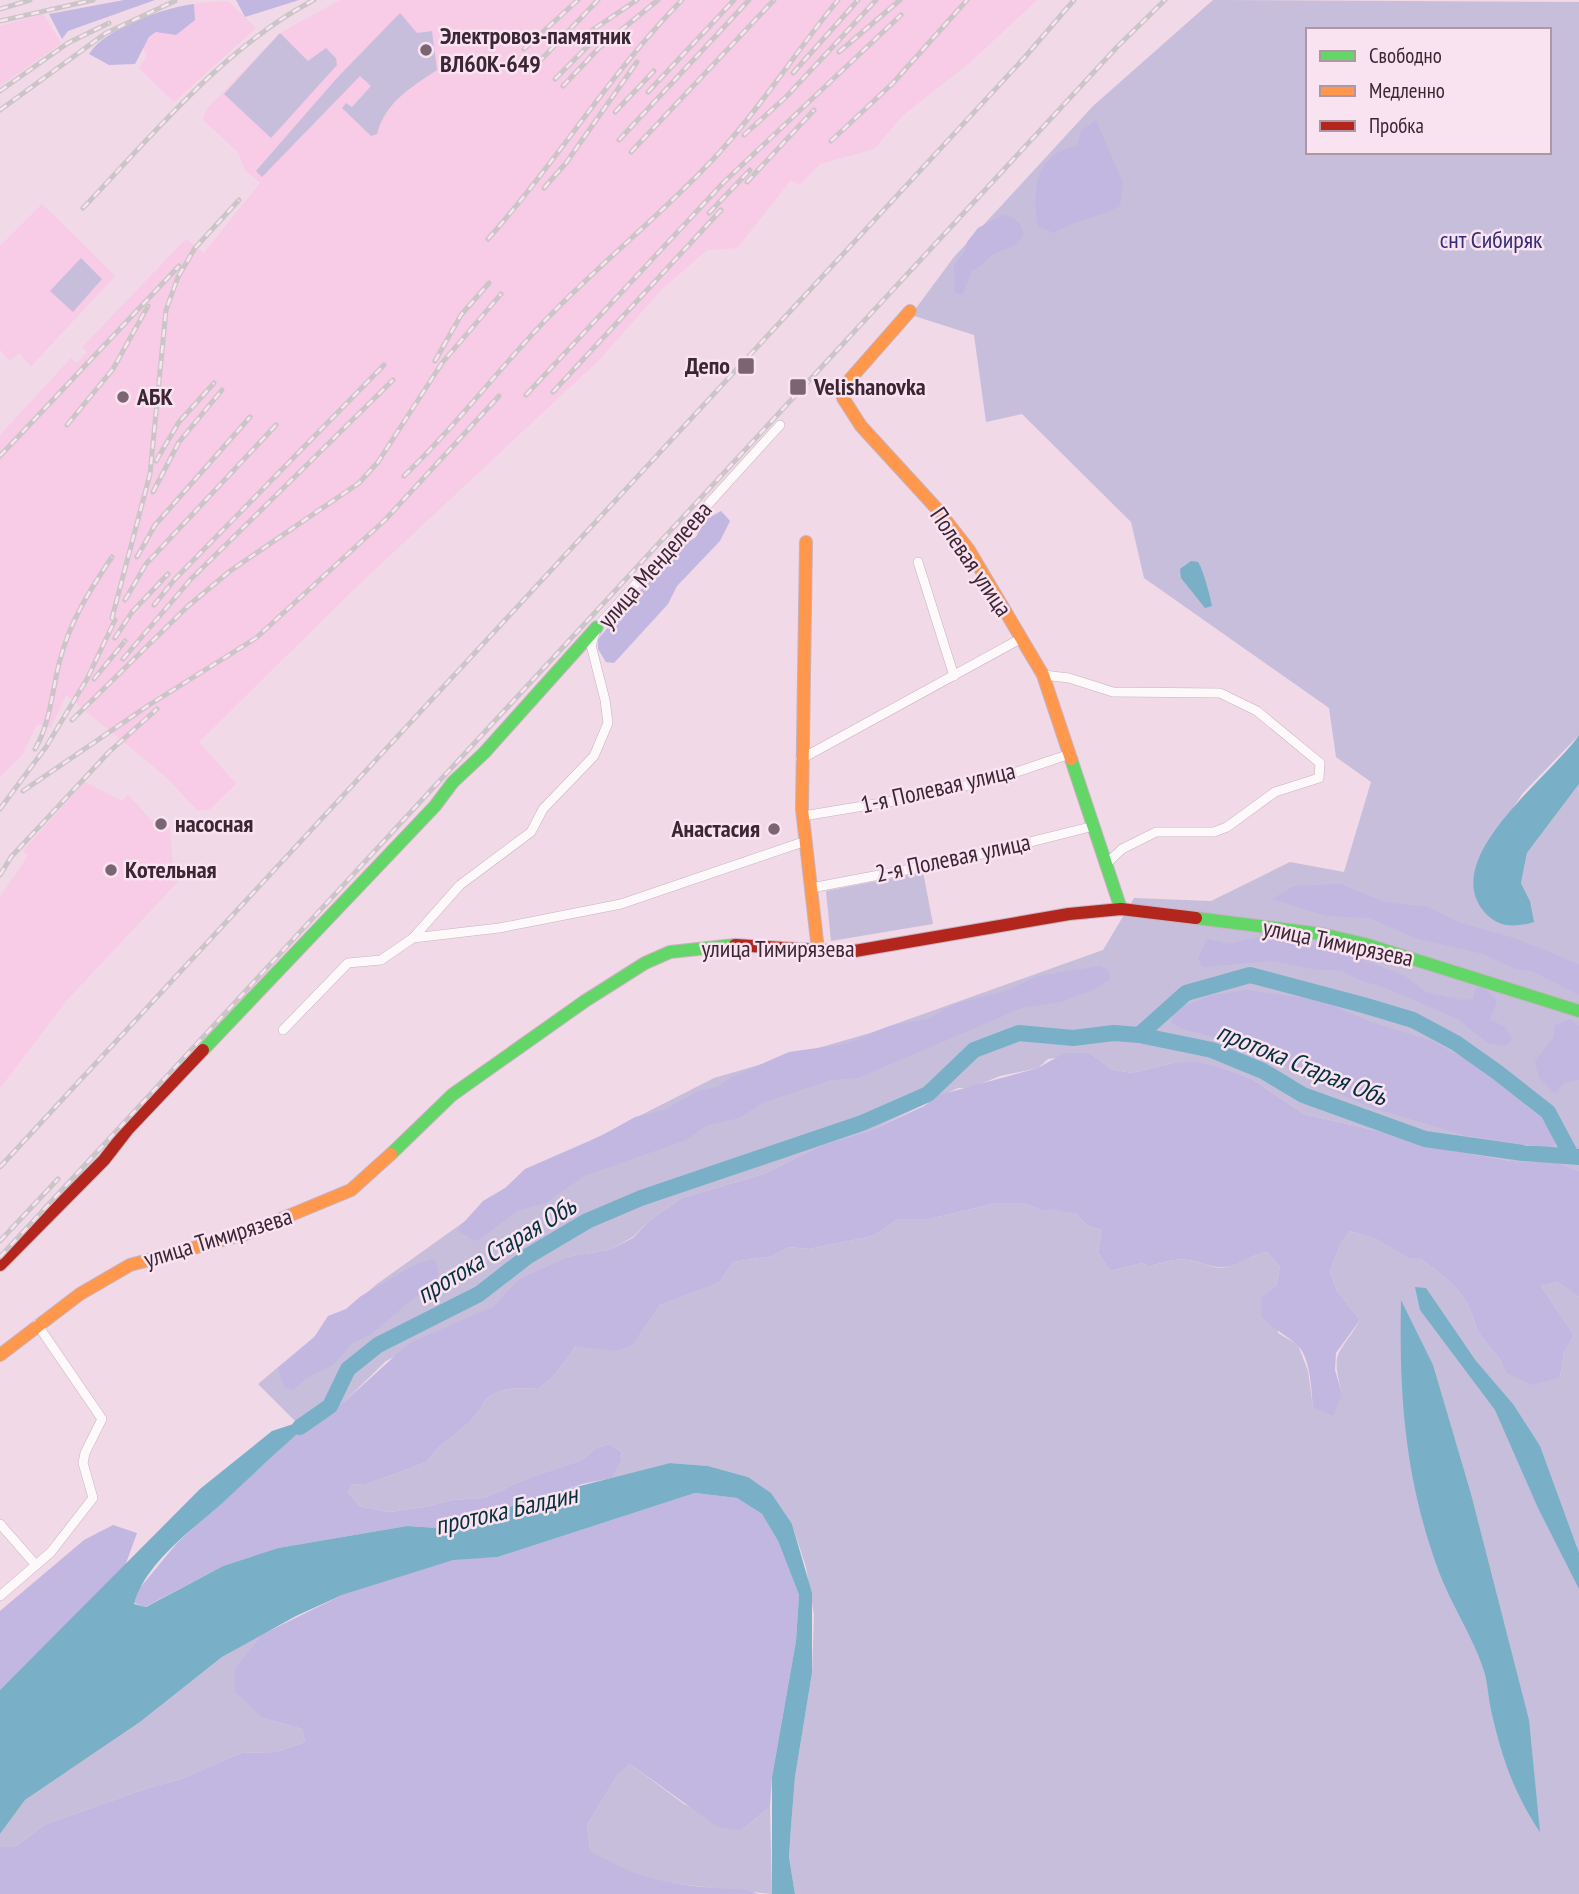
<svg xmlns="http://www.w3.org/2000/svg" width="1579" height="1894" viewBox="0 0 1579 1894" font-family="'PT Sans Narrow',sans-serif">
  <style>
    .built { fill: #f8cbe6 }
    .green { fill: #c7bedb; fill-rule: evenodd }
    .forest { fill: #c1b7e1 }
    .water { fill: #79b0c8 }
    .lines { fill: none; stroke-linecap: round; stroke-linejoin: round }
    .river { stroke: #79b0c8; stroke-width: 16 }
    .street-casing { stroke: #c7b3bf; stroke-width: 10 }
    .fast-casing { stroke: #c7b3bf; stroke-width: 14 }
    .slow-casing { stroke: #c7b3bf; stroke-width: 14 }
    .jam-casing { stroke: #c7b3bf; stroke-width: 14 }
    .street { stroke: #fdf9fb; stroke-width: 9 }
    .fast { stroke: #63d668; stroke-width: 12 }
    .slow { stroke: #ff974d; stroke-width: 12 }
    .jam { stroke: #b3261e; stroke-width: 12 }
    .rail-casing { stroke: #cbc5c8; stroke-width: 5 }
    .rail { stroke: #fae3f0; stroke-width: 2.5; stroke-dasharray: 8; stroke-linecap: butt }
    .poi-dot { fill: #7b6572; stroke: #fae3f0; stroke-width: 2.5 }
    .labels { text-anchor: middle; stroke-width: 5; stroke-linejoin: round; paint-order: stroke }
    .poi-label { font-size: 24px; font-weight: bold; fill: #3b2633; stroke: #fae3f0; text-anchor: start }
    .park-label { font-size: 24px; fill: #332c77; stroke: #fae3f0 }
    .street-label { font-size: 24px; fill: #3b2633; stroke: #fae3f0 }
    .water-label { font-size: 26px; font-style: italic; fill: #05303c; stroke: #fae3f0 }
  </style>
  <rect width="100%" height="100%" fill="#f1d9e7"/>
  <g class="built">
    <path d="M340 0H1037L967 65 903 115 874 149 820 164 799 185 791 180 737 248 707 250 663 288 600 359 353 590 199 742 236 784 210 809 198 811 165 776 66 695 51 728 37 724 22 755 0 777V435L71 358 77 363 87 352 82 347 186 239 204 253 260 183 245 170 238 152 203 120 206 110 280 33Z"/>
    <path d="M228 1 256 28 174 102 139 68 147 56 141 44 197 3Z"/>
    <path d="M43 14 61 43 0 86V26Z"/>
    <path d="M42 204 115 276 31 366 19 353 10 361 0 350V246Z"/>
    <path d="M85 782 122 801 128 795 152 821 159 815 170 828 173 869 182 877 66 1001 0 1088V897L28 856 23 851Z"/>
  </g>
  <g class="green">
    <path d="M1213 0 1579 2V735L1523 793 1487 846 1530 901 1521 883 1527 853 1579 784V1171L1556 1162 1511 1161 1427 1146 1387 1133 1304 1114 1252 1079 1220 1067 1173 1063 1131 1073 1111 1069 1090 1053 1048 1059 1038 1068 1000 1076 971 1088H958L872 1130 822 1145 764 1174 682 1198 650 1220 633 1237 609 1250 566 1257 520 1278 492 1307 386 1361 344 1402 321 1415 295 1421 258 1384 377 1284 545 1164 714 1078 870 1033 1103 950 1134 898 1211 901 1290 862 1344 872 1371 782 1336 757 1329 708 1144 578 1131 522 1022 414 986 422 974 335 911 315 954 257 1093 106ZM1308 30H1549V152H1308Z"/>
    <path d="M400 13 417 33 432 31 437 70C411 87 385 103 377 134L371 136 342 108 346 103 352 107 371 86 360 76 262 177 256 171 337 78Z"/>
    <path d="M280 33 308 61 326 48 336 58 337 65 271 138 224 94Z"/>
    <path d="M81 258 102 279 73 312 50 291Z"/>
    <path d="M923 872 933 924 831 941 826 891Z"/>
    <path d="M997 1203H1023L1043 1211 1055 1208 1076 1214 1088 1226 1102 1230 1098 1252 1110 1271 1142 1263 1149 1267C1162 1263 1175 1258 1188 1260 1205 1262 1211 1271 1231 1266 1243 1264 1252 1254 1267 1252L1280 1267 1276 1287 1278 1333 1298 1345 1308 1371 1313 1407 1342 1394C1330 1348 1339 1357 1360 1320L1337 1291 1330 1271 1340 1245 1350 1231 1378 1239 1408 1258H1420C1436 1271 1459 1286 1468 1305 1474 1317 1475 1329 1484 1340 1494 1354 1499 1353 1505 1372L1560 1377 1564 1353 1574 1335 1541 1286 1557 1282 1579 1297V1894H795L789 1857 791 1827 795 1777 812 1673 814 1615 806 1567 792 1524 748 1477 708 1466 670 1463 612 1478 622 1461 621 1452 610 1444 596 1448 582 1460 528 1478 484 1498 452 1500 425 1507 389 1512 359 1506 348 1492 352 1484 364 1485 427 1462C439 1441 463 1433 477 1413 482 1408 483 1399 490 1396 506 1386 520 1388 538 1389L552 1378 576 1346 633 1345 660 1305 719 1283 733 1262 773 1256 789 1247 809 1249 873 1236 898 1219H929Z"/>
    <path d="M261 1635 236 1669 263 1718 302 1729 305 1742 276 1752 242 1753 178 1780 151 1787 46 1824 15 1847H0V1834L25 1800 140 1722 222 1657Z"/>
    <path d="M630 1764 684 1804 741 1830 770 1807 772 1894 659 1882 619 1869 590 1850 587 1825 617 1776Z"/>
  </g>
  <g class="forest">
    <path d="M124 0H155L68 31 62 39 49 14Z"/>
    <path d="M236 0H299L245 17Z"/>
    <path d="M194 4 195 20 176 35 156 32 149 37 135 64 109 65 89 54C105 28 166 7 194 4Z"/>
    <path d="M1096 120 1123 183 1120 206C1098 218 1076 219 1054 233L1038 226C1032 191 1035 153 1077 146L1081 131Z"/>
    <path d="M1003 215C1018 216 1032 234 1015 245 1009 249 1000 250 994 254 985 259 983 268 972 270L963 294 955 293 954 266 965 251 967 242 978 228Z"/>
    <path d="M721 511 730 521 720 541 677 586 668 604 614 663 606 662 598 649V639L648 581 682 546 696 537 705 520Z"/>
    <path d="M1340 884 1385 902 1428 907 1458 922 1514 938 1579 964V995L1532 971 1515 969 1484 954 1418 939 1369 918 1327 916 1272 899 1294 886Z"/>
    <path d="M1267 935 1343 952 1405 976 1426 992 1461 1000 1473 999 1476 987 1485 988 1497 1001 1490 1020 1504 1026 1513 1039 1505 1046 1489 1044 1458 1019 1386 988 1359 980 1341 970H1317L1272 961 1203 967 1198 958 1207 939 1229 944Z"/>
    <path d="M1100 966 1108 970 1110 979 1095 989 1061 1002 1022 1008 858 1078 831 1080 764 1102 739 1118 708 1125 686 1140 584 1176 546 1203 518 1210 482 1238 474 1241 457 1230 483 1201 505 1188 525 1169 603 1135 635 1117 664 1110 698 1091 717 1087 732 1077 789 1052 845 1044 890 1026 927 1019 954 1004 1005 991 1038 976Z"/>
    <path d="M1247 990 1320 1000 1371 1022 1432 1041 1474 1064 1539 1116 1554 1134 1555 1144 1548 1148 1463 1135 1367 1106 1305 1078 1261 1051 1181 1028 1171 1022 1176 1009 1212 995Z"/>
    <path d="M1570 1019 1579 1026V1080L1564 1083 1555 1094 1539 1078 1535 1061 1553 1038 1555 1025Z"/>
    <path d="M1064 1053H1090L1111 1069 1131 1073 1173 1063 1197 1062 1220 1067 1252 1079 1304 1114 1387 1133 1427 1146 1511 1161 1556 1162 1579 1171V1297L1557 1282 1541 1286 1574 1335 1564 1353 1560 1377 1532 1385 1505 1372C1499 1353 1494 1354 1484 1340 1475 1329 1474 1317 1468 1305 1459 1286 1436 1271 1420 1258H1408L1377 1239 1350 1231 1340 1245 1330 1271 1337 1291 1360 1320 1336 1353 1335 1370 1342 1394 1333 1416 1313 1407C1311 1389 1311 1356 1296 1344 1284 1334 1272 1328 1261 1316L1262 1297 1276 1287 1280 1267 1267 1252C1252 1254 1243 1264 1231 1266 1211 1270 1205 1262 1188 1260 1175 1258 1161 1263 1149 1267L1142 1263 1110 1271 1098 1252 1102 1230 1088 1226 1076 1214 1055 1209 1043 1211 1023 1203H997L929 1219H898L873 1236 809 1249 789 1247 773 1256 733 1262 719 1283 660 1305 633 1345 614 1351 576 1346 552 1378 538 1389C520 1388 506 1386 490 1396 483 1399 482 1408 477 1413 463 1433 439 1441 427 1462L364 1485 352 1484 348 1492 359 1506 389 1512 425 1507 452 1500 484 1498 528 1478 582 1460 596 1448 610 1444 621 1452 622 1461 612 1478 582 1484 492 1515 469 1530 407 1526 278 1548 223 1566 145 1607 134 1603 139 1589 177 1543 265 1460 321 1415 344 1402 408 1344 492 1307 520 1278 566 1257 609 1250 633 1238 650 1220 682 1198 764 1174 822 1145 872 1130 924 1106 939 1095 1038 1068Z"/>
    <path d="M435 1259 439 1275 431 1290 415 1297 370 1335 351 1344 333 1365 308 1377 293 1390 284 1387 278 1368 313 1339 328 1316 346 1309 361 1296 418 1263Z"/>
    <path d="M695 1493 737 1498 762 1514 778 1541 799 1595 796 1641 772 1777 770 1807 741 1830 718 1827 630 1764 617 1776 587 1825 590 1850C644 1885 685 1886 747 1890L758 1894H0V1847H15L46 1824 151 1787 178 1780 242 1753 276 1752 305 1742 302 1729 263 1718 235 1692V1669L261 1635 342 1595 453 1559 498 1557Z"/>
    <path d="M113 1525 137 1533 125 1566 0 1690V1611L84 1540Z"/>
  </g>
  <g class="water">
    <path d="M1191 561 1198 562C1203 569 1210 596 1212 606L1205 608 1181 578 1180 569Z"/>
    <path d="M1579 735V784L1527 853 1521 883 1530 901 1534 922C1514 928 1496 928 1482 909 1442 855 1552 775 1579 735Z"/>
    <path d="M1415 1287 1426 1288 1476 1361 1513 1404 1540 1446 1579 1553V1589L1538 1508 1495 1410 1420 1310Z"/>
    <path d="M1401 1300 1433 1365 1471 1494 1529 1720 1540 1832C1514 1794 1501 1755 1491 1710 1488 1697 1488 1682 1483 1668 1473 1637 1451 1604 1439 1572 1405 1480 1399 1397 1401 1300Z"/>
    <path d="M321 1415C284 1443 253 1475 219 1506 189 1532 145 1564 134 1604L146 1607 223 1566 278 1548 407 1526 469 1530 492 1515 529 1499 670 1463 708 1466 748 1477 771 1493 792 1524 812 1593V1673L795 1777 791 1827 789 1857 795 1894H772V1777L796 1641 799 1595 778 1541 762 1514 737 1498 695 1493 498 1557 453 1560 342 1595 296 1616 222 1657 140 1722 25 1800 0 1834V1690L200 1489 272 1431Z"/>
  </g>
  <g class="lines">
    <g class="river">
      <path d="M1139 1035 1186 993 1250 975 1363 1005 1413 1020 1456 1043 1497 1072 1548 1112 1571 1155"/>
      <path d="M300 1427 330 1406 348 1369 378 1345 479 1294 528 1256 587 1221 641 1198 862 1123 928 1094 974 1050 1019 1033 1073 1038 1114 1033 1139 1035 1212 1050 1263 1071 1303 1095 1425 1139 1523 1153 1579 1157"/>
    </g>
    <defs>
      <g id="street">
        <path d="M918 562 954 676"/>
        <path d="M1043 675 1069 678 1113 692 1220 693 1257 711 1320 763 1319 778 1275 792 1227 827 1214 832H1156L1122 849 1106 864"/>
        <path d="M801 759 1022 638"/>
        <path d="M803 816 906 799 996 779 1070 754"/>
        <path d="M811 888 958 860 1094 826"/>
        <path d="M413 938 460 885 531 832 543 809 594 756 608 723 605 700 591 645 597 627 780 425"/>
        <path d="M283 1030 348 963 381 960 413 938 499 928 621 904 806 841"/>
        <path d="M0 1524 35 1564"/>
        <path d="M0 1596 51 1552 93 1498 83 1463 85 1453 102 1419 37 1324"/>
      </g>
      <g id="fast">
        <path d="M1071 759 1121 909"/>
        <path d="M1196 918 1322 934 1365 944 1579 1011"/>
        <path d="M203 1050 435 806 453 782 484 753 597 627"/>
        <path d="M391 1154 452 1095 585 1001 645 963 670 952 735 945"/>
      </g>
      <g id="slow">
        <path d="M910 311 845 385 843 398 861 426 937 509 969 550 1043 675 1071 759"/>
        <path d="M806 542 802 809 818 950"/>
        <path d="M0 1355 80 1294 130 1265 245 1234 351 1190 391 1154"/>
      </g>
      <g id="jam">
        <path d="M735 945 849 952 1069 914 1121 909 1196 918"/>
        <path d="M0 1265 104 1160 128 1129 203 1050"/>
      </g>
    </defs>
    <use href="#street" class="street-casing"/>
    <use href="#fast" class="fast-casing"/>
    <use href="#slow" class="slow-casing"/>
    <use href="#jam" class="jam-casing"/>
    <use href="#street" class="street"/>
    <use href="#fast" class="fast"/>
    <use href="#slow" class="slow"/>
    <use href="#jam" class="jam"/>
    <defs>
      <g id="rail">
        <path d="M0 9 30 0"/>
        <path d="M0 21 93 0"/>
        <path d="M582 37 637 0"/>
        <path d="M524 49 578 0"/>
        <path d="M839 52 900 0"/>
        <path d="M538 63 598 0"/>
        <path d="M793 73 858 0"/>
        <path d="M555 79 598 36"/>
        <path d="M563 86 599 48 658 0"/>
        <path d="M0 91 68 43 109 23"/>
        <path d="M648 92 734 0"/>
        <path d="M0 110 106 33 175 1"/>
        <path d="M615 112 654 71"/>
        <path d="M744 135 786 97 876 0"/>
        <path d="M619 140 749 0"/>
        <path d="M831 141 893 83 967 0"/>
        <path d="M631 152 774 0"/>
        <path d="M747 182 814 110"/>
        <path d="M544 188 566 163 637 62"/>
        <path d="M83 208C151 137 225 46 314 0"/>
        <path d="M709 213 750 170"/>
        <path d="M488 239C557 162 609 74 682 0"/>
        <path d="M435 361 461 315 489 283"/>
        <path d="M553 392 721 210"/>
        <path d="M526 395 724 182 901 15"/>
        <path d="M67 425 113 369 148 306"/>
        <path d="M0 456 179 266"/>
        <path d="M156 461 179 422 214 383"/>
        <path d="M404 476C453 429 493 376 539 327 596 266 662 215 718 154 762 106 797 50 838 0"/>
        <path d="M153 492 179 442 222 390"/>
        <path d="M137 557 155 525 250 417"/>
        <path d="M125 600 146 564 276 425"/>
        <path d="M154 605 175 579 384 365"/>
        <path d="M115 638 132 612 168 574"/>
        <path d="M123 659 191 579 393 380"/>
        <path d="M94 679 125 641"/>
        <path d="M72 720 187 607 230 571 359 483 378 462 442 363 501 294"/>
        <path d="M35 749C51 722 52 689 60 660 70 621 90 590 112 557"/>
        <path d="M23 791 149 705 256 638 385 520 499 396"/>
        <path d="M0 809 46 747 87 679 115 620 112 618 150 474 166 310 178 277 195 248 239 200"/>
        <path d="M0 875 11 857 109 752 157 709"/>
        <path d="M0 1167 1025 57 1074 0"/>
        <path d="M0 1241 58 1179"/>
        <path d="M0 1257 1117 47 1165 0"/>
      </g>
    </defs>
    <use href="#rail" class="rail-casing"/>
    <use href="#rail" class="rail"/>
  </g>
  <g class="poi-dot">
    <circle cx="426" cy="50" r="7"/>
    <rect x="737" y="357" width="18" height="18" rx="3.5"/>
    <rect x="789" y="378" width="18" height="18" rx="3.5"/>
    <circle cx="123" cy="397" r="7"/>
    <circle cx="161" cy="824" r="7"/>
    <circle cx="774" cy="829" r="7"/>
    <circle cx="111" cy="870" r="7"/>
  </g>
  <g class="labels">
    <g class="poi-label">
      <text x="440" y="44">Электровоз-памятник<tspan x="440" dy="28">ВЛ60К-649</tspan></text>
      <text x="730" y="374" text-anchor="end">Депо</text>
      <text x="814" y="395">Velishanovka</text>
      <text x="137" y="405">АБК</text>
      <text x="175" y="832">насосная</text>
      <text x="760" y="837" text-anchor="end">Анастасия</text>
      <text x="125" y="878">Котельная</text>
    </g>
    <g class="park-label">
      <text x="1491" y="248">снт Сибиряк</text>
    </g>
    <g class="street-label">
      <text transform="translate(971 562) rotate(56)" y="8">Полевая улица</text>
      <text transform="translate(655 565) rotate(-49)" y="8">улица Менделеева</text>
      <text transform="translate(938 788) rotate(-13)" y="8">1-я Полевая улица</text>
      <text transform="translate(953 858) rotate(-12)" y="8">2-я Полевая улица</text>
      <text transform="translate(1338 943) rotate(12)" y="8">улица Тимирязева</text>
      <text x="778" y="957">улица Тимирязева</text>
      <text transform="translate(218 1238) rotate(-17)" y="8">улица Тимирязева</text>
    </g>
    <g class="water-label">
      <text transform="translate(1302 1064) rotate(22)" y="9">протока Старая Обь</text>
      <text transform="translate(496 1250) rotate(-31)" y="9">протока Старая Обь</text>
      <text transform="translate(506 1510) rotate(-13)" y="9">протока Балдин</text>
    </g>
  </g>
  <rect x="1306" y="28" width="245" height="126" fill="#fae3f0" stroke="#ae97a4" stroke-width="2"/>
  <rect x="1320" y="51" width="35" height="10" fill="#63d668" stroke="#ae97a4" stroke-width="2"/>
  <text x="1369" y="63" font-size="21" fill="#3b2633">Свободно</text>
  <rect x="1320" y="86" width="35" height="10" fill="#ff974d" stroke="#ae97a4" stroke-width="2"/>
  <text x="1369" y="98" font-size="21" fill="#3b2633">Медленно</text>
  <rect x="1320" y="121" width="35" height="10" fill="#b3261e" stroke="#ae97a4" stroke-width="2"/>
  <text x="1369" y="133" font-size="21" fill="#3b2633">Пробка</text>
</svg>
